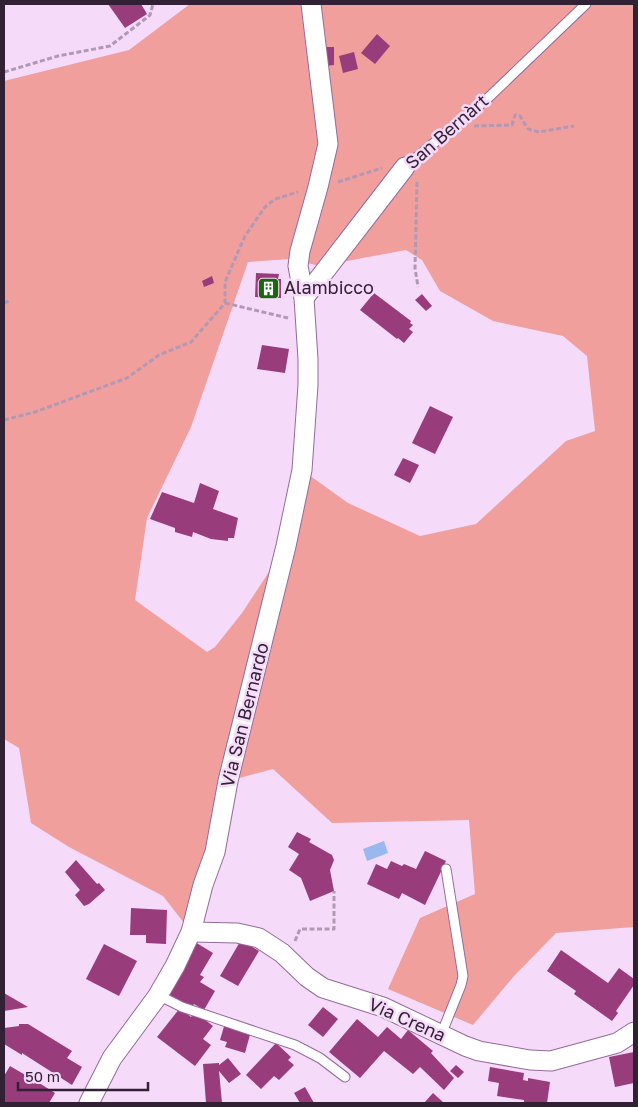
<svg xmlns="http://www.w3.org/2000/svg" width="638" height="1107" viewBox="0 0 638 1107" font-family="'Golos Text',sans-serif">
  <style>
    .green { fill: #f09f9c; fill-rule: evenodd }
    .water { fill: #99b8f0 }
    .building { fill: #993c7c }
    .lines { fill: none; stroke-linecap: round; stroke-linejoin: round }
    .lane-casing { stroke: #956a9c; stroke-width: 11 }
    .street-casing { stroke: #956a9c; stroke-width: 21 }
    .path { stroke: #b199b4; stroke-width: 3; stroke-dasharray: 5 2.5; stroke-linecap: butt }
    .lane { stroke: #fff; stroke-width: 9 }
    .street { stroke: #fff; stroke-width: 19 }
    .labels { text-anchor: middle; stroke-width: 5; stroke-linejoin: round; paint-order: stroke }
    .street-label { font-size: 18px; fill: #322135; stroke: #f6dafa }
    .poi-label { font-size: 18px; fill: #322135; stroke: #f6dafa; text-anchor: start }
  </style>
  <rect width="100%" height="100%" fill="#f6dafa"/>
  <path class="green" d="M190 4H634V927L556 933 514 976 473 1025 388 989 420 918 475 894 469 820 332 823 273 769 228 781 191 932 163 896 69 847 31 823 19 748 4 739V81L129 50ZM406 250 422 260 440 291 493 321 563 336 587 356 595 431 566 441 476 524 420 536 348 503 302 470 286 546 242 613 215 647 207 652 135 600 147 518 191 427 248 262 290 259 320 266Z"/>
  <path class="water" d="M384 841 388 853 367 861 363 849Z"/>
  <g class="building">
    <path d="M108 4H141L147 14 125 28Z"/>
    <path d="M377 34 390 46 375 64 361 53Z"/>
    <path d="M324 47H334V65L325 66Z"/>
    <path d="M354 52 358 69 343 73 339 56Z"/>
    <path d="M256 273 279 274 278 279H281V298L255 297Z"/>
    <path d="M212 276 214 283 204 287 202 281Z"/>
    <path d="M374 293 411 321 410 323 413 325 409 329 413 332 404 343 398 338 397 339 360 310Z"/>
    <path d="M422 294 432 306 426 311 415 300Z"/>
    <path d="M262 345 289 349 285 373 257 369Z"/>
    <path d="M430 406 453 417 435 454 412 443Z"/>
    <path d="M403 458 419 465 410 483 394 475Z"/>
    <path d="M200 483 219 491 213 509 238 518 234 538H228V541L211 539 193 532 192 537 175 532V528L150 519 162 492 194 503Z"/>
    <path d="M297 832 311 839 309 842 332 855 334 860 330 870 334 891 310 901 301 878 289 870 299 854 288 847Z"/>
    <path d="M425 851 446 861 425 905 402 893 399 899 367 884 376 864 387 869 391 861 402 866 404 864 416 869Z"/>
    <path d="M76 860 97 884 99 883 105 890 89 904 84 906 75 895 80 890 65 872Z"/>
    <path d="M131 908 167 910 166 944 146 943V935H130Z"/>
    <path d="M241 940 259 951 238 986 220 976Z"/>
    <path d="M195 942 213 953 200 975 204 977 200 982 215 991 204 1010 194 1004 191 1008 165 992Z"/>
    <path d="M104 944 137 961 119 996 86 979Z"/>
    <path d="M561 950 608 983 619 968 634 979V985L616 1011 618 1013 612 1021 574 994 576 991 547 971Z"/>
    <path d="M4 993 28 1007 4 1011Z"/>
    <path d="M323 1007 338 1019 323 1037 308 1025Z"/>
    <path d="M180 1008 191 1017 195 1012 213 1026 203 1039 211 1045 195 1066 157 1037Z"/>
    <path d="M357 1019 378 1037 387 1027 401 1039 408 1030 433 1051 431 1053 454 1078 444 1090 420 1067 413 1074 384 1051 360 1078 329 1052Z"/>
    <path d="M225 1023 251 1031 245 1053 225 1047 227 1042 220 1040Z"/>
    <path d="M19 1024H28L72 1051 67 1058 82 1067 72 1085 22 1053V1055L4 1044V1028L19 1026Z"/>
    <path d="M276 1043 291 1057 288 1060 294 1065 279 1080 274 1076 261 1089 246 1075Z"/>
    <path d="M634 1052V1083L615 1087 609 1057Z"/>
    <path d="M228 1058 241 1074 229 1083 219 1071 222 1103H206L203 1064 219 1063V1065Z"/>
    <path d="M456 1065 464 1072 458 1078 450 1071Z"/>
    <path d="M10 1066 27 1076 25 1078 34 1084 36 1081 55 1093 49 1103H7L4 1102V1076Z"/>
    <path d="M490 1067 524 1073 523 1080 528 1081V1078L550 1082 547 1103H524V1100L497 1096 499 1083 488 1081Z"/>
    <path d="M305 1087 314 1103H300L294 1093Z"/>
    <path d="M433 1093 444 1103H424Z"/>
  </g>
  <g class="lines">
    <defs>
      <g id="lane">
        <path d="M405 167 488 98 586 4"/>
        <path d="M158 995 182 1007 295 1045 320 1058 345 1077"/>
        <path d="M441 1035 461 985 463 976 446 869"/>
      </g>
      <g id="street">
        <path d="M304 298 405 167"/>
        <path d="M191 932 237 933 259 938 282 953 307 977 323 988 383 1007 465 1046 479 1051 530 1060 551 1061 617 1043 634 1032"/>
        <path d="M89 1103 112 1058 157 997 175 966 191 932 203 885 215 852 228 781 286 546 302 470 308 385V359L304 298 298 266 300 251 318 187 328 144 311 4"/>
      </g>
    </defs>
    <use href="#lane" class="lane-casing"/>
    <use href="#street" class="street-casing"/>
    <g class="path">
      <path d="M4 72 58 56 110 46 145 19 150 15 153 4"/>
      <path d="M474 126 512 125 515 115 520 116 528 129 539 132 574 126"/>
      <path d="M338 182 382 168"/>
      <path d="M417 182 415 268 418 287"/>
      <path d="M4 303 9 301"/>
      <path d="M225 303 288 318"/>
      <path d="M4 420 35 412 127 378 159 355 191 342 225 303V282L245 236 265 207 275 199 298 192"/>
      <path d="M295 941 300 929H334V891"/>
    </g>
    <use href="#lane" class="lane"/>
    <use href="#street" class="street"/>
  </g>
  <defs>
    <symbol id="building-square" viewBox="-11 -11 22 22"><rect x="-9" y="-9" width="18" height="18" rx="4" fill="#17690d" stroke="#f6dafa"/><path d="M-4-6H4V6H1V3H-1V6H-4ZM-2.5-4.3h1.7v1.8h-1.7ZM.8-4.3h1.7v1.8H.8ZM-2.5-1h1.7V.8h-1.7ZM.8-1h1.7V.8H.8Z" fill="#fff"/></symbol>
  </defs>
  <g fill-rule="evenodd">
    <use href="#building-square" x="256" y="276" width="25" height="25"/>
  </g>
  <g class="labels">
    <g class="street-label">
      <text transform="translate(447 132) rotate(-41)" y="6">San Bernàrt</text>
      <text transform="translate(245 715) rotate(-76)" y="6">Via San Bernardo</text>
      <text transform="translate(407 1020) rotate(24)" y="6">Via Crena</text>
    </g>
    <g class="poi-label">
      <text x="284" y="294">Alambicco</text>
    </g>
  </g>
  <rect width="638" height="1107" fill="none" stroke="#322135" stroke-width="10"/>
  <path d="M18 1082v8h130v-8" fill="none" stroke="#322135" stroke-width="2.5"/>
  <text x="25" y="1082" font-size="15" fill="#322135" stroke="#f6dafa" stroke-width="4" paint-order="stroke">50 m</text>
</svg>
